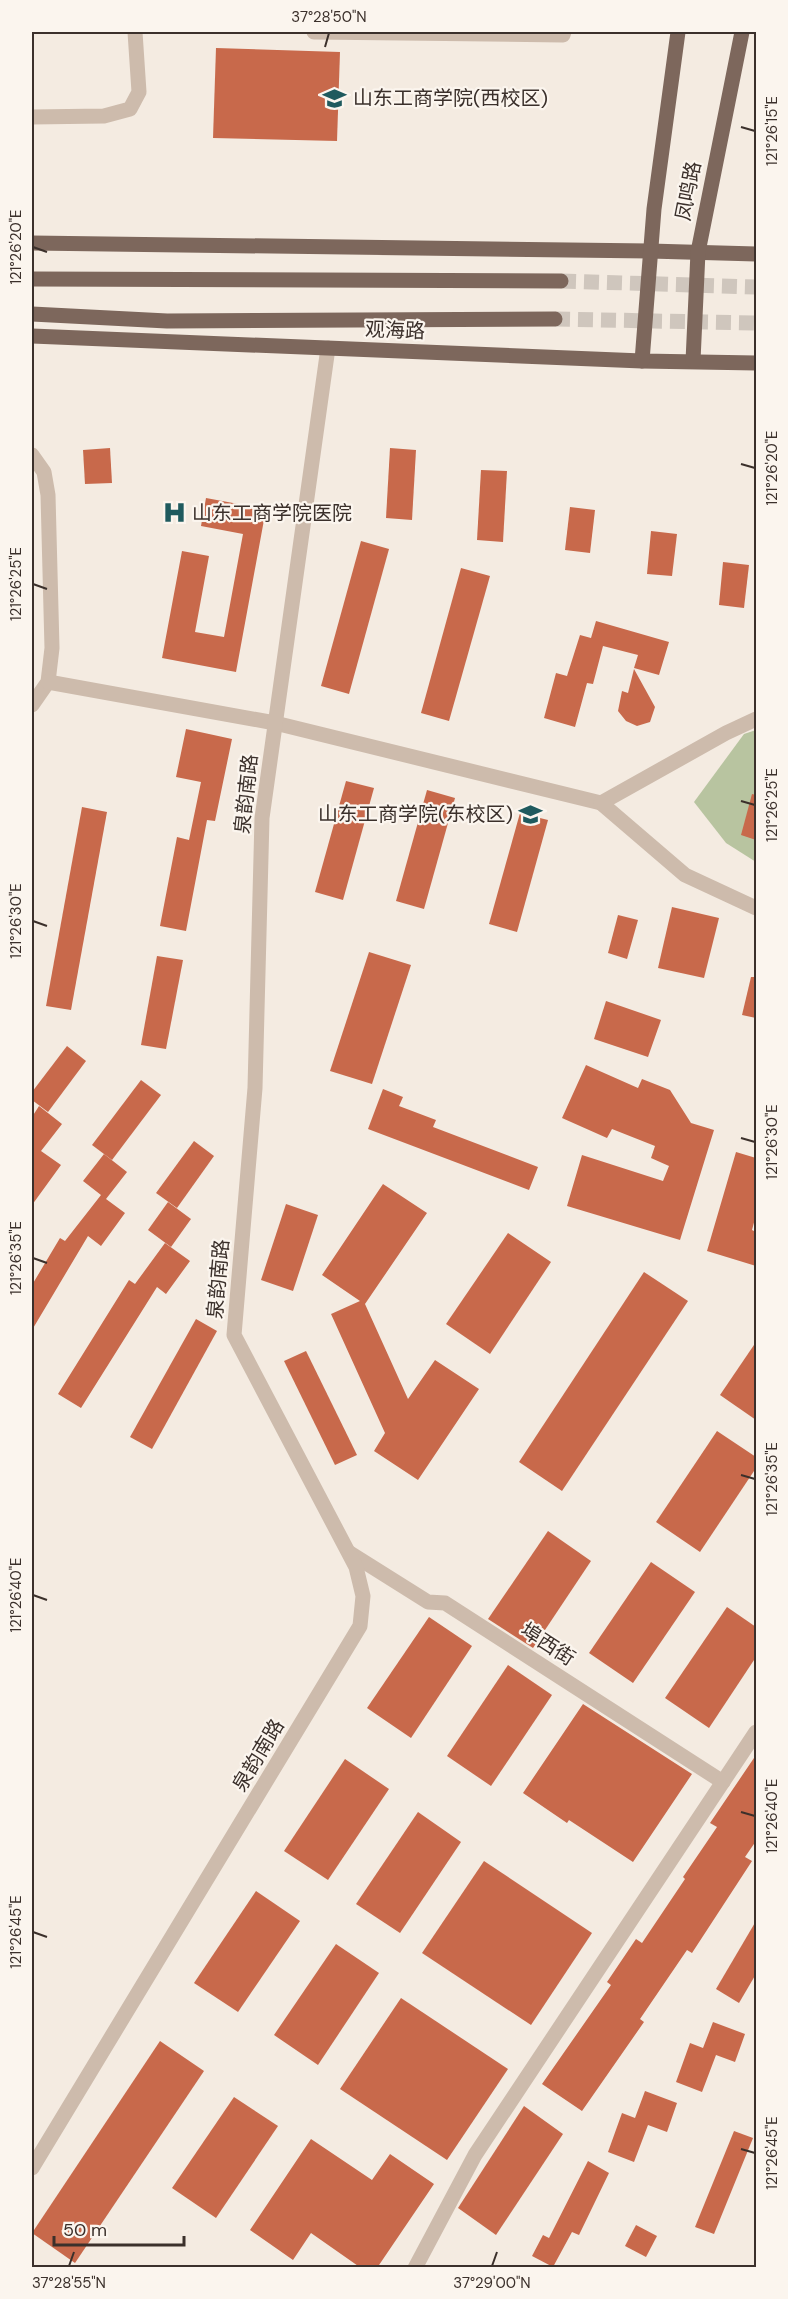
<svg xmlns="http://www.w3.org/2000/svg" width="788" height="2299" viewBox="0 0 788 2299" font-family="'DM Sans','Noto Sans SC',sans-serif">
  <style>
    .green { fill: #b8c4a0 }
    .building { fill: #c8694b }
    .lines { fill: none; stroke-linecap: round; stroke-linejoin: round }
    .major-tunnel { stroke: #cfc6bd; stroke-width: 15; stroke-dasharray: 15 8; stroke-linecap: butt }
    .minor { stroke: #cdbbac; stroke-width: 15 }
    .major { stroke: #7d675c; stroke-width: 15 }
    .ticks { fill: none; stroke: #3b302b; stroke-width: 2 }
    .labels { text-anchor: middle; stroke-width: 4.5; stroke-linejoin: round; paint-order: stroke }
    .poi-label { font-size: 20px; fill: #3b302b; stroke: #fbf5ee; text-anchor: start }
    .street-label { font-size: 20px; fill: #3b302b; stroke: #fbf5ee }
    .neatline { fill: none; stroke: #3b302b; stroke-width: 2 }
    .ticks-label { font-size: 15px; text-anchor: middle; fill: #3b302b }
  </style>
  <rect width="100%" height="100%" fill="#f4ebe1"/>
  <path class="green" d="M756 730V862L726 843 694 802 744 734Z"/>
  <g class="building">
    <path d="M216 48 340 52 337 141 213 138Z"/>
    <path d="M110 448 112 483 85 484 83 450Z"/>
    <path d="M390 448 416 450 412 520 386 518Z"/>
    <path d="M481 470 507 471 503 542 477 540Z"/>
    <path d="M206 498 266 509 236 672 162 658 182 551 209 556 195 632 224 637 243 534 201 526Z"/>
    <path d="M570 507 595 510 590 553 565 550Z"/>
    <path d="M651 531 677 534 672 576 647 574Z"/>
    <path d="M361 541 389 549 349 694 321 686Z"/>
    <path d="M723 562 749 565 744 608 719 605Z"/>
    <path d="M461 568 490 576 449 721 421 713Z"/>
    <path d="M596 621 669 642 659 675 634 668 638 655 603 646 593 684 587 683 575 727 544 718 556 673 567 676 580 635 591 638Z"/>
    <path d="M634 669 655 707 650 722 637 726 626 721 618 711 622 691 628 693Z"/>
    <path d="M186 729 232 739 215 821 207 820 186 931 160 926 177 837 189 840 201 782 176 777Z"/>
    <path d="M346 781 374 788 343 900 315 892Z"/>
    <path d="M427 790 455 798 424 909 396 901Z"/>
    <path d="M752 794 756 795V840L741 835Z"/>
    <path d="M82 807 107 812 71 1010 46 1006Z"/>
    <path d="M520 813 548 820 517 932 489 924Z"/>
    <path d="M672 907 719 918 704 978 658 968Z"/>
    <path d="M618 915 638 920 627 959 608 953Z"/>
    <path d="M369 952 411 965 372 1084 330 1071Z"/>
    <path d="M157 956 183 960 166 1049 141 1045Z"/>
    <path d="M751 977H756V1018L742 1015Z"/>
    <path d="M606 1001 661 1020 648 1057 594 1039Z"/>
    <path d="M67 1046 86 1061 48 1112 32 1100V1092Z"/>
    <path d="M586 1065 638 1088 642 1079 670 1090 691 1123 714 1130 680 1240 567 1206 582 1155 663 1181 669 1166 651 1158 655 1146 612 1129 607 1138 562 1118Z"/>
    <path d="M141 1080 161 1095 112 1160 92 1145Z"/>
    <path d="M383 1089 403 1097 399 1106 436 1120 433 1127 538 1167 529 1190 368 1129Z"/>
    <path d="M39 1106 62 1124 41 1151 61 1165 32 1205V1117Z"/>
    <path d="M194 1141 214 1156 177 1208 156 1193Z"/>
    <path d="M736 1152 756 1158V1215L752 1230 756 1232V1266L707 1251Z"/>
    <path d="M104 1154 127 1172 106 1199 125 1213 101 1246 88 1236 32 1330V1285L60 1238 65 1241 101 1195 83 1181Z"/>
    <path d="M383 1184 427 1213 365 1304 408 1399 435 1360 479 1389 418 1480 374 1451 385 1433 331 1314 360 1301 322 1275Z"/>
    <path d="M168 1202 191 1219 171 1247 148 1230Z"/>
    <path d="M286 1204 318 1215 293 1291 261 1280Z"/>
    <path d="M508 1233 551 1262 490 1354 446 1324Z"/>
    <path d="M165 1243 190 1261 166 1294 157 1287 81 1408 58 1394 129 1280 135 1284Z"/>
    <path d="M644 1272 688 1301 562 1491 519 1462Z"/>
    <path d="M196 1319 217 1331 152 1449 130 1437Z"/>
    <path d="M756 1342V1420L720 1395Z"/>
    <path d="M306 1351 357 1455 335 1465 284 1361Z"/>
    <path d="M717 1431 756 1457V1468L700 1552 656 1522Z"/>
    <path d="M548 1531 591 1561 533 1648 488 1619Z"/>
    <path d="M651 1562 695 1592 633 1683 589 1653Z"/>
    <path d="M727 1607 756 1627V1657L709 1728 665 1698Z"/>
    <path d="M429 1617 472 1646 411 1738 367 1708Z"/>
    <path d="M508 1665 552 1695 491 1786 447 1756Z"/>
    <path d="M583 1704 692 1774 633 1862 569 1820 567 1823 523 1793Z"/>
    <path d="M756 1755V1841L745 1857 752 1861 692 1953 687 1950 640 2019 644 2022 582 2111 542 2084 611 1985 607 1982 636 1939 642 1943 685 1879 683 1877 717 1827 710 1823Z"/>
    <path d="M345 1759 389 1789 328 1880 284 1851Z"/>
    <path d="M418 1812 461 1842 400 1933 356 1904Z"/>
    <path d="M484 1861 592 1933 531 2025 422 1953Z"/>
    <path d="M256 1891 300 1921 238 2012 194 1983Z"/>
    <path d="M756 1921V1974L739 2003 716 1989Z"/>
    <path d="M336 1944 379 1973 318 2065 274 2035Z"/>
    <path d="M401 1998 508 2069 447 2160 340 2089Z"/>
    <path d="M713 2022 745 2034 735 2062 716 2055 702 2092 676 2082 690 2043 703 2048Z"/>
    <path d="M160 2041 204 2071 75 2263 32 2233Z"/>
    <path d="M645 2091 677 2103 667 2132 648 2125 634 2162 608 2152 622 2113 635 2118Z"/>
    <path d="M234 2097 278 2126 216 2218 172 2188Z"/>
    <path d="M524 2106 563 2134 496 2235 458 2208Z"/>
    <path d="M734 2131 753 2138 714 2234 695 2227Z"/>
    <path d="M311 2139 372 2180 390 2154 434 2184 377 2268H361L311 2233 293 2260 250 2230Z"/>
    <path d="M588 2161 609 2173 579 2235 572 2232 553 2267 532 2256 543 2235 549 2238Z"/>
    <path d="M636 2225 657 2236 646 2257 625 2246Z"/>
  </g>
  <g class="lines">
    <g class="major-tunnel">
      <path d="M561 281 756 287"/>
      <path d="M555 319 756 323"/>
    </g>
    <g class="minor">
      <path d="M314 32 563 35 564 32"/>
      <path d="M32 117 104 116 130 109 139 92 135 32"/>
      <path d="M32 455 44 472 48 495 52 648 48 682 32 705"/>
      <path d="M48 682 275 723 601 803 726 733 756 719"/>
      <path d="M601 803 685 875 756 908"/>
      <path d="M350 1553 428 1602 445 1603 723 1782"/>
      <path d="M32 2168 360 1626 363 1596 356 1567 234 1335 255 1088 262 818 328 348"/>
      <path d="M415 2268 475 2155 756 1732"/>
    </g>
    <g class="major">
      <path d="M32 243 650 251 756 254"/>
      <path d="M32 279 561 281"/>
      <path d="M32 314 167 321 555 319"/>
      <path d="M32 336 642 361 756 363"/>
      <path d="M642 361 654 209 678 32"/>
      <path d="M693 361 698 252 742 32"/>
    </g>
  </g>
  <path class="ticks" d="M325 47 329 33M741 127 755 131M33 247 47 252M741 464 755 468M33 584 47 589M741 801 755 805M33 921 47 926M741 1138 755 1142M33 1258 47 1263M741 1475 755 1479M33 1595 47 1600M741 1812 755 1816M33 1932 47 1937M741 2149 755 2153M69 2266 74 2252M492 2266 497 2252"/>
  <defs>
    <symbol id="university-bare" viewBox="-9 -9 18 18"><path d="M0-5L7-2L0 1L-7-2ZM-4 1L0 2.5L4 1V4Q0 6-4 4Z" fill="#1f5a5e" stroke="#fbf5ee" stroke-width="2.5" paint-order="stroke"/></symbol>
    <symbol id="hospital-bare" viewBox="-9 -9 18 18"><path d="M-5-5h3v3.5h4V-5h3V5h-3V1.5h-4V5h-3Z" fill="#1f5a5e" stroke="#fbf5ee" stroke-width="2.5" paint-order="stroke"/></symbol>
  </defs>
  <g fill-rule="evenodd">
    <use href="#university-bare" x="318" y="82" width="33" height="33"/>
    <use href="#hospital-bare" x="158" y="496" width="33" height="33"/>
    <use href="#university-bare" x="514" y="798" width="33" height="33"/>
  </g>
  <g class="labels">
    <g class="poi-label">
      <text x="353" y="105">山东工商学院(西校区)</text>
      <text x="192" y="520">山东工商学院医院</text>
      <text x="513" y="821" text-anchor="end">山东工商学院(东校区)</text>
    </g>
    <g class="street-label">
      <text transform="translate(688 191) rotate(-79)" y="7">凤鸣路</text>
      <text transform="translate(395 330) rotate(2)" y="7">观海路</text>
      <text transform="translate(246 794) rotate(-84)" y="7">泉韵南路</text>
      <text transform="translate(218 1279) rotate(-85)" y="7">泉韵南路</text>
      <text transform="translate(548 1644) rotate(33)" y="7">埠西街</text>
      <text transform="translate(258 1755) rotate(-59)" y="7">泉韵南路</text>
    </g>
  </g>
  <rect width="788" height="2299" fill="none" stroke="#fbf5ee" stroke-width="66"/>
  <path d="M54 2236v9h130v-9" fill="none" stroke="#3b302b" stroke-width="3"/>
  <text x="63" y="2236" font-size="18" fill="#3b302b" stroke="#fbf5ee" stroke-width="4.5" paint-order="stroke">50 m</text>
  <rect x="33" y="33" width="722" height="2233" class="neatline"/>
  <g class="ticks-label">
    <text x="329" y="22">37°28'50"N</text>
    <text transform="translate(772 131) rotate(-90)" y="5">121°26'15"E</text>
    <text transform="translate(16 247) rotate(-90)" y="5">121°26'20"E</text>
    <text transform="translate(772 468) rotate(-90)" y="5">121°26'20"E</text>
    <text transform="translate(16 584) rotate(-90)" y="5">121°26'25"E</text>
    <text transform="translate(772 805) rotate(-90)" y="5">121°26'25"E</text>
    <text transform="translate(16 921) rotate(-90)" y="5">121°26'30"E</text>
    <text transform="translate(772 1142) rotate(-90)" y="5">121°26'30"E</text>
    <text transform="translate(16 1258) rotate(-90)" y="5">121°26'35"E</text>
    <text transform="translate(772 1479) rotate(-90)" y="5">121°26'35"E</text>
    <text transform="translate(16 1595) rotate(-90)" y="5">121°26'40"E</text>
    <text transform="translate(772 1816) rotate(-90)" y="5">121°26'40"E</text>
    <text transform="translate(16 1932) rotate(-90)" y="5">121°26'45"E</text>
    <text transform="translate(772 2153) rotate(-90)" y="5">121°26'45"E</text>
    <text x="69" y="2288">37°28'55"N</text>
    <text x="492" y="2288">37°29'00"N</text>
  </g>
</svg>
